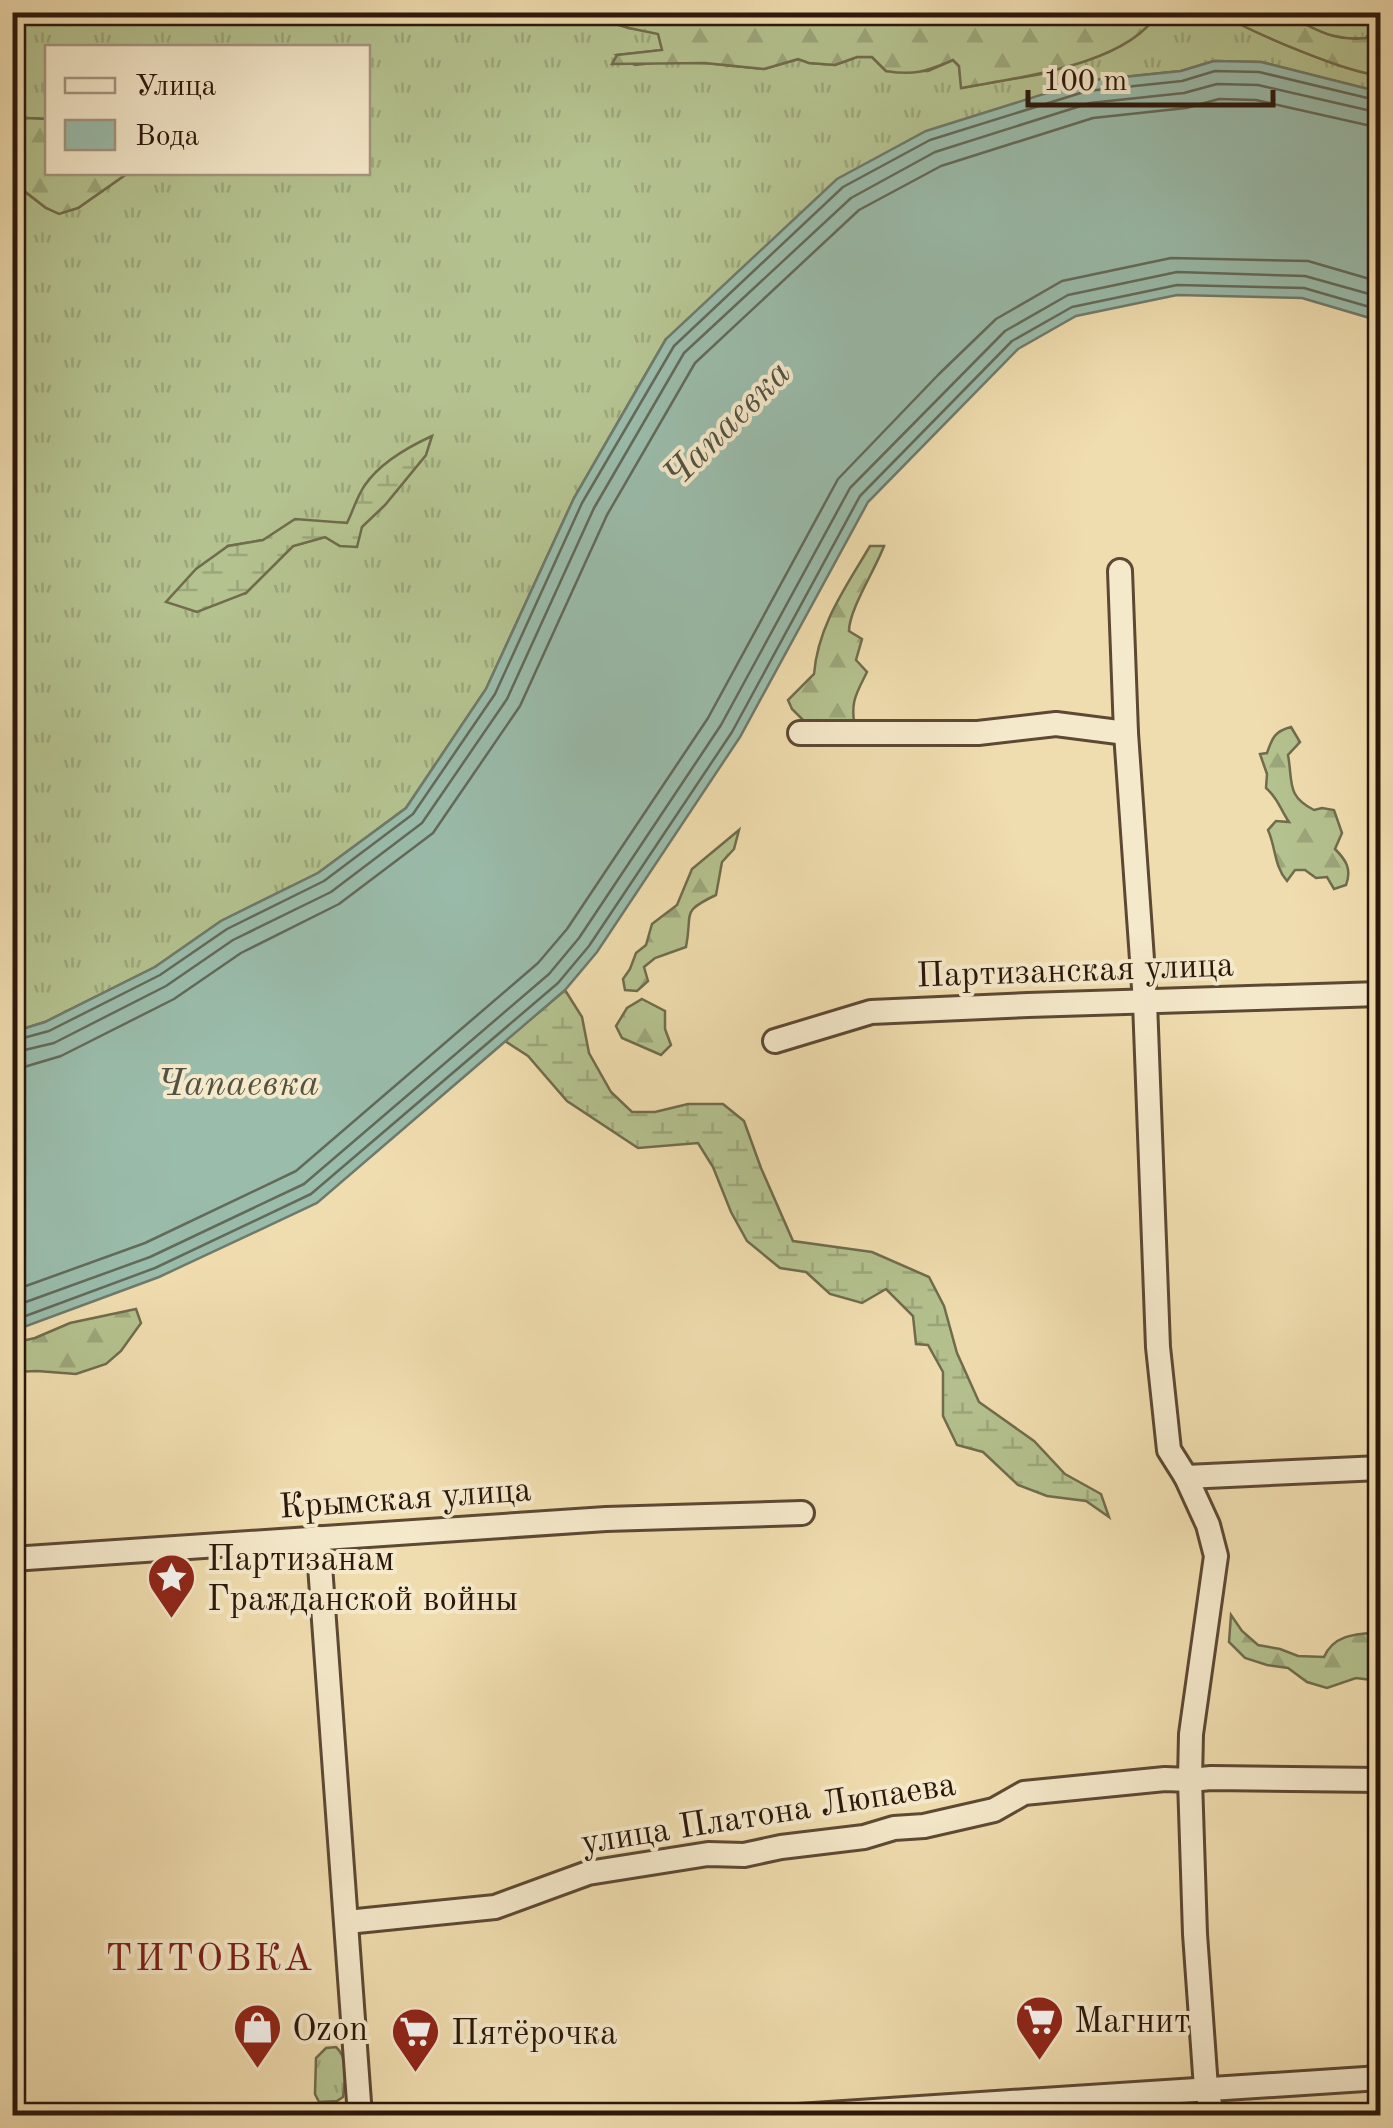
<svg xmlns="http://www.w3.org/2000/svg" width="1393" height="2128" viewBox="0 0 1393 2128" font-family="'Old Standard TT',serif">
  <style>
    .grass { fill: url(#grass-tufts); stroke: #706c4c; stroke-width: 2.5; fill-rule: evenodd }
    .forest { fill: url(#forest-firs); stroke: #706c4c; stroke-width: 2.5 }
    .wetland { fill: url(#wetland-marsh); stroke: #706c4c; stroke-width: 2.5 }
    .water { fill: #9abcab; stroke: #6e7a6b; stroke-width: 2.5 }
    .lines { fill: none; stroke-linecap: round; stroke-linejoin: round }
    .shore { stroke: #626a5a; stroke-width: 2.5 }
    .minor-casing { stroke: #5c4833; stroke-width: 28 }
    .minor { stroke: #f5e9cb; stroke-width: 22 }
    .labels { text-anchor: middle; stroke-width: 8; stroke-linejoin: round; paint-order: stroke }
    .street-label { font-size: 35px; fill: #2b170a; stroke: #f5e9cb }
    .poi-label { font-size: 35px; fill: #2b170a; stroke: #f5e9cb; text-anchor: start }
    .water-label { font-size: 38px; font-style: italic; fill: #525142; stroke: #f5e9cb }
    .neighbourhood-label { font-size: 38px; letter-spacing: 2.5px; fill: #7a1f14; stroke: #f5e9cb }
  </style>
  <defs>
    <pattern id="grass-tufts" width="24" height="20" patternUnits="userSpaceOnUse" patternTransform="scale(2.5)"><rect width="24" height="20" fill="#b4c28f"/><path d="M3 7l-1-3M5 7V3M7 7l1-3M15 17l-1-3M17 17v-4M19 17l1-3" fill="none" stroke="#9ba67a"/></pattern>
    <pattern id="forest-firs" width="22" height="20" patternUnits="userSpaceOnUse" patternTransform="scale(2.5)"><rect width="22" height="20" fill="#b4c28f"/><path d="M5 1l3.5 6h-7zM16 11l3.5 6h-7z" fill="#9ba67a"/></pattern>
    <pattern id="wetland-marsh" width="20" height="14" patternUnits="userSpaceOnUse" patternTransform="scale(2.5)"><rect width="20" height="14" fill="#b4c28f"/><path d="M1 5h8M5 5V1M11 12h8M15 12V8" fill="none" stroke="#9ba67a"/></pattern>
  </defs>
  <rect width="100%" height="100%" fill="#f0ddaf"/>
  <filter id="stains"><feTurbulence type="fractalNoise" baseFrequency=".002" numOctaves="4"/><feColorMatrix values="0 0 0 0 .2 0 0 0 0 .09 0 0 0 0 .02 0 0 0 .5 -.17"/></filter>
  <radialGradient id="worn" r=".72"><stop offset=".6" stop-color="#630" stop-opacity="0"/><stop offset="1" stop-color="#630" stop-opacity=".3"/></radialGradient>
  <g class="grass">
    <path d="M1220 12C1248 31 1349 74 1380 75V92L1261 62 1214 61 1181 71 1085 81 666 339 574 498 486 689 406 808 318 873 221 921 155 967 45 1022 13 1032 12 182 46 208H78L128 173 368 172V48H48L47 119 26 118 13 123V13H587L589 16 629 28 658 33 663 50 617 55 635 65 662 62 705 63 764 69 799 59 809 63 835 65 857 57H872L886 71H928L953 60 959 66 962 88 1041 74 1158 13ZM426 455 385 505 340 546 325 537 293 546 246 593 228 546 263 540 322 522 348 523 365 485Z"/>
    <path d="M1281 13H1348L1374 27 1366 38C1335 41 1307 29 1281 13Z"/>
    <path d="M336 2047C350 2060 345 2079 343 2097L337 2101 319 2102 315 2094 316 2058 326 2048Z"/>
  </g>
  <g class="forest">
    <path d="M587 13 1158 12V13C1126 66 1018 77 961 88L959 66 953 60C926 71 916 76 886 71L872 57H857L835 65 809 63 798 59 764 69 705 63 612 64 617 55 662 50 658 34 629 28 589 16Z"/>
    <path d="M1220 13C1239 12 1267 8 1283 14 1315 27 1329 42 1366 38L1374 27 1348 13H1380V75C1349 74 1248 31 1220 13Z"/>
    <path d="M25 118 47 119 48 172 128 173 78 208 59 214 46 208 13 182V123Z"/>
    <path d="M870 546H884C875 570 849 610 849 631L862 639 856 660 867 672C856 694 850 702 855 728L808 725 792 709 788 700 814 674C818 625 846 587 870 546Z"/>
    <path d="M1291 727 1300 742 1288 755C1293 782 1286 796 1314 810L1322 808 1334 810 1342 833 1335 849C1346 860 1352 869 1346 885L1334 889 1327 877 1316 878 1305 870H1295L1287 881C1274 866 1276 848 1268 830L1276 821 1289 822C1280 809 1278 798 1266 788L1267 774 1260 754 1267 753C1272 738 1275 731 1291 727Z"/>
    <path d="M739 830 734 849 722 862 716 895C680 912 693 912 686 947L655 958 644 967 648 981 637 991 625 990 623 979 630 969 636 953 646 945 652 924 677 905 692 869Z"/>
    <path d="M642 999 665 1011V1029L671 1045 661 1055 622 1038 616 1026 627 1008Z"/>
    <path d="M136 1309 141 1323 121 1351 106 1364 76 1374 37 1371 13 1372V1343L35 1338 70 1323Z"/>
    <path d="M1231 1615 1242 1631 1258 1645 1280 1649 1298 1656 1324 1657C1334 1634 1357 1634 1380 1632V1681L1356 1678 1327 1688 1307 1682 1288 1668 1267 1665 1245 1658 1229 1642Z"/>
  </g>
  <g class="wetland">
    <path d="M432 436 426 455 385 505 362 527 357 547 340 546 325 537 293 546 246 593 197 612 166 602 196 569 228 546 263 540 295 519 347 523C353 511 357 496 365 485 380 463 408 447 432 436Z"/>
    <path d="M565 990 582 1017 589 1053 611 1092 632 1112H655L688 1104H723L744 1121 761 1168 793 1241 872 1252 929 1277 944 1306 957 1353 979 1402 1034 1441 1065 1474 1101 1494 1109 1517 1086 1501 1047 1496 1018 1485 983 1452 957 1445 943 1416V1372L928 1345 916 1344 913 1316 886 1289 862 1303 830 1294 806 1272 780 1268 747 1241 731 1212 713 1167 698 1143 638 1148 567 1101 528 1056 505 1041Z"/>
  </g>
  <path class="water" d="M1214 61 1261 62 1380 92V321L1302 298 1177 295 1076 316 1018 349 868 502 740 737 597 952 565 990 317 1203 159 1277 13 1331V1032L45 1022 155 967 221 921 318 873 406 808 486 689 574 498 666 339 837 179 926 131 1085 81 1181 71Z"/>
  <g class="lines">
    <g class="shore">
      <path d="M12 1041 49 1031 160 975 227 929 324 881 413 814 495 694 582 503 674 346 843 187 930 140 1087 91 1182 81 1215 71 1259 72 1380 101"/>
      <path d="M12 1053 54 1043 166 986 233 940 331 892 422 823 507 699 594 508 684 353 851 198 935 152 1090 103 1184 93 1217 84 1258 85 1380 113"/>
      <path d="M12 1068 24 1067 61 1056 174 999 241 953 339 904 433 833 520 706 607 515 695 363 859 210 941 166 1093 118 1186 108 1219 99 1256 100 1380 128"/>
      <path d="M12 1291 145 1243 296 1171 538 963 567 929 708 718 838 479 939 374 996 319 1062 281 1171 258 1308 261 1380 282"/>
      <path d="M12 1307 150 1257 304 1184 549 974 579 938 721 725 850 488 1005 331 1068 295 1177 272 1305 276 1380 297"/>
      <path d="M12 1321 155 1268 311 1194 558 983 589 946 732 732 860 496 1012 341 1072 307 1177 285 1304 288 1380 310"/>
    </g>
    <defs>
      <g id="minor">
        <path d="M1120 571 1126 733 1145 1002 1158 1347 1169 1450 1186 1477 1208 1525 1216 1556 1191 1734 1190 1780 1195 1934 1206 2088 1213 2116"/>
        <path d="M800 733H978L1056 724 1126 733"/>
        <path d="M775 1041 871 1012 1028 1005 1380 994"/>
        <path d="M1186 1477 1380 1468"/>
        <path d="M318 1538 360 2116"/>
        <path d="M12 1559 606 1519 802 1513"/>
        <path d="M347 1922 495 1907 588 1873 708 1854 744 1855 781 1847 864 1837 894 1828 924 1826 994 1810 1024 1793 1165 1779 1190 1780 1211 1778 1380 1780"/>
        <path d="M798 2116 1380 2078"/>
      </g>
    </defs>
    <use href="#minor" class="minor-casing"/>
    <use href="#minor" class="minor"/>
  </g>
  <defs>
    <symbol id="sight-pin" viewBox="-11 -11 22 30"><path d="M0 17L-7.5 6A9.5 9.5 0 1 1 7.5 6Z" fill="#8f2418" stroke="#f5e9cb"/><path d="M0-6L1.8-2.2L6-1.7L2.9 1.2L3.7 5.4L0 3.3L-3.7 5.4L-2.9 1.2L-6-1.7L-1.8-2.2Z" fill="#fff"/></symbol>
    <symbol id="supermarket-pin" viewBox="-11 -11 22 30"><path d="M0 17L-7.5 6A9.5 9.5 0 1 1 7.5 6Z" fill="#8f2418" stroke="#f5e9cb"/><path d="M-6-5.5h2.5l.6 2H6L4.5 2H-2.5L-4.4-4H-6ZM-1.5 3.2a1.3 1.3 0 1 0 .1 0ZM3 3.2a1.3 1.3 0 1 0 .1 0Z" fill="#fff"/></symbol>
    <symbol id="shop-pin" viewBox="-11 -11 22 30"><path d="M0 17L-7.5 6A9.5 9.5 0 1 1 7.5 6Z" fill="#8f2418" stroke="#f5e9cb"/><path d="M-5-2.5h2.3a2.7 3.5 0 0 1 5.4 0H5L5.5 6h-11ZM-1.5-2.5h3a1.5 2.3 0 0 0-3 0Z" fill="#fff"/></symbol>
  </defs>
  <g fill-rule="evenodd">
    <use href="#sight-pin" x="144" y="1550" width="55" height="75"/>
    <use href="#supermarket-pin" x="1012" y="1992" width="55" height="75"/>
    <use href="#shop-pin" x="230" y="2000" width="55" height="75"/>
    <use href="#supermarket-pin" x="388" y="2004" width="55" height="75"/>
  </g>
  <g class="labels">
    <g class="street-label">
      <text transform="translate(1075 969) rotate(-2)" y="12">Партизанская улица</text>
      <text transform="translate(405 1497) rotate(-4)" y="12">Крымская улица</text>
      <text transform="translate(768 1812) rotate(-9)" y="12">улица Платона Люпаева</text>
    </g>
    <g class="poi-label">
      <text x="207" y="1570">Партизанам<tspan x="207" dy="40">Гражданской войны</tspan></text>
      <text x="1074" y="2032">Магнит</text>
      <text x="292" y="2040">Ozon</text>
      <text x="451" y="2044">Пятёрочка</text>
    </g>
    <g class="water-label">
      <text transform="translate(726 423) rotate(-45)" y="13">Чапаевка</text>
      <text x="238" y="1095">Чапаевка</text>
    </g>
    <g class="neighbourhood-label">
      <text x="210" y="1970">ТИТОВКА</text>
    </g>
  </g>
  <rect width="1393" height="2128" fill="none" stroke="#f0ddaf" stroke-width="50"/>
  <rect x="15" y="15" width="1363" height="2098" fill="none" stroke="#2b170a" stroke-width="5"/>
  <rect x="25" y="25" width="1343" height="2078" fill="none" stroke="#2b170a" stroke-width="2.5"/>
  <rect x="45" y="45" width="325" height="130" fill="#f5e9cb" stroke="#a4957e" stroke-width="2.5"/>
  <rect x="65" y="78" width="50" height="15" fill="#f5e9cb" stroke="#a4957e" stroke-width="2.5"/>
  <text x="135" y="95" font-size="30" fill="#2b170a">Улица</text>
  <rect x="65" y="120" width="50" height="30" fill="#9abcab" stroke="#a4957e" stroke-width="2.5"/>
  <text x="135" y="145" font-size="30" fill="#2b170a">Вода</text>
  <path d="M1028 90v15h245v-15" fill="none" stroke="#2b170a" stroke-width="5"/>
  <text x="1043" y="90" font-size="30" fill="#2b170a" stroke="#f5e9cb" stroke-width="8" paint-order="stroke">100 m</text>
  <rect width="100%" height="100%" filter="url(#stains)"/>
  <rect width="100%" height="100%" fill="url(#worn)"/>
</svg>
